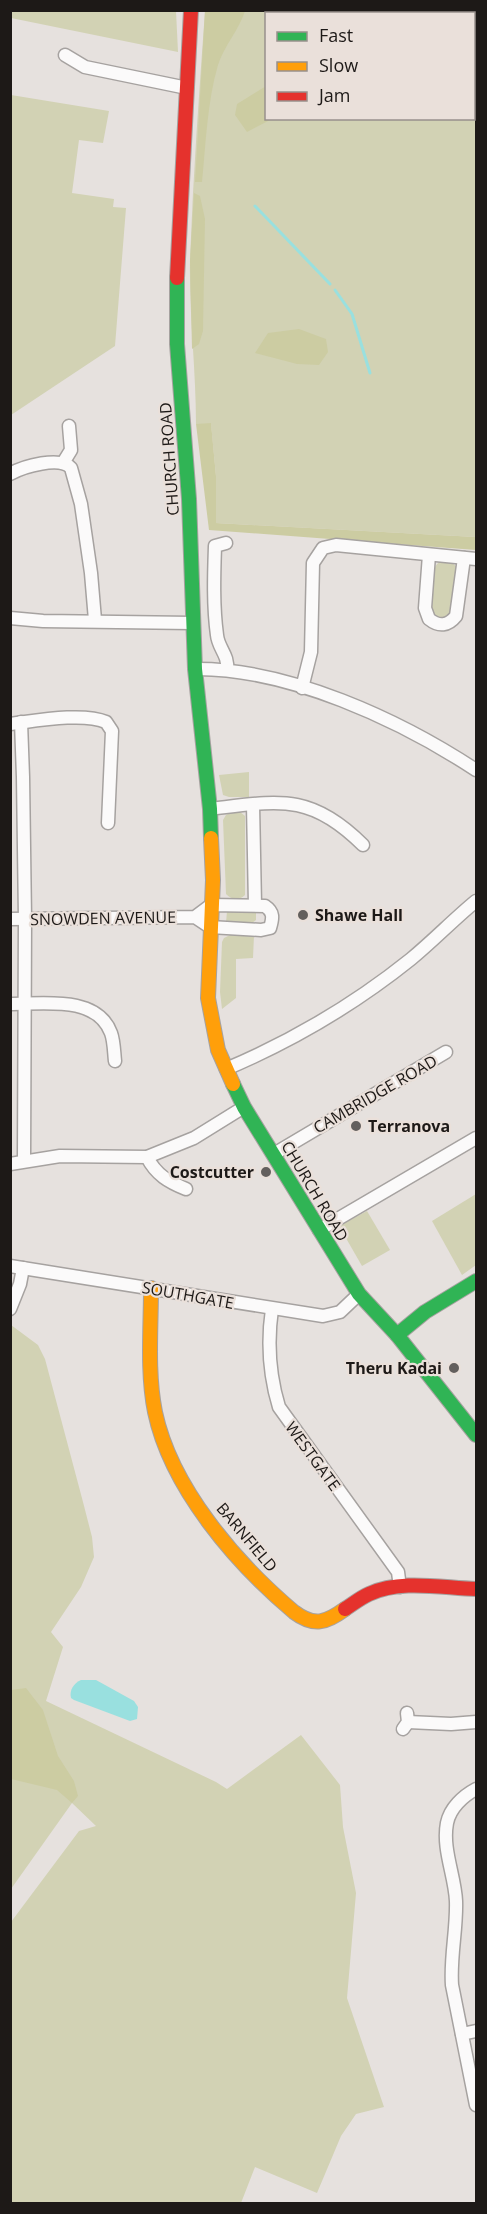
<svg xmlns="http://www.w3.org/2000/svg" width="487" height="2214" viewBox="0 0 487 2214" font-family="'Open Sans',sans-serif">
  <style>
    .green { fill: #d2d2b4; fill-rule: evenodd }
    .forest { fill: #cccca2 }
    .water { fill: #99e0df }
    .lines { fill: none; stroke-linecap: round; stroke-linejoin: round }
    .stream { stroke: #99e0df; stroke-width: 3 }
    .street-casing { stroke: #a6a2a0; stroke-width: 15 }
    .fast-casing { stroke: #a6a2a0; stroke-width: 16 }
    .slow-casing { stroke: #a6a2a0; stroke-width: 16 }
    .jam-casing { stroke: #a6a2a0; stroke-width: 16 }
    .street { stroke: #fbfafa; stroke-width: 12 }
    .fast { stroke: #30b455; stroke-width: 14 }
    .slow { stroke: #ff9f0a; stroke-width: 14 }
    .jam { stroke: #e5322d; stroke-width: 14 }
    .poi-dot { fill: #635f5d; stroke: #eae0da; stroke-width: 2 }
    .labels { text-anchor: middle; stroke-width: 4.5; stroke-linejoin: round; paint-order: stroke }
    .street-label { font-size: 16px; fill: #1d1917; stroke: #eae0da }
    .poi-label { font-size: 16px; font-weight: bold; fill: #1d1917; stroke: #eae0da; text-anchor: start }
  </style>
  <rect width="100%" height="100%" fill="#e6e1de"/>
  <g class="green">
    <path d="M10 11H176L178 52 11 18Z"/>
    <path d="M205 11H476V537L216 523V476L211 424H196C196 369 189 315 190 260 193 177 199 94 205 11ZM266 14H474V118H266Z"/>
    <path d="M11 95 109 111 103 143 79 140 72 193 114 199 113 207 126 208 115 346 11 415Z"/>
    <path d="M441 561 451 562 458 568 453 615 441 620 430 613C431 599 427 568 441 561Z"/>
    <path d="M249 772V797H229L223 795 219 775Z"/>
    <path d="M232 812H240L245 816V895C239 901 232 900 226 894L223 820 226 815Z"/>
    <path d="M227 911 253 912 256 913V920L252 923H226Z"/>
    <path d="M230 935H254L253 958 236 959V998L222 1009 220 992 222 942 224 938Z"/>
    <path d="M476 1194V1265L462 1275 432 1221Z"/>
    <path d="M367 1211 390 1250 362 1266 339 1226Z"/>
    <path d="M11 1325 38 1345 45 1359 83 1502 92 1537 94 1557 81 1587 51 1632 63 1647 46 1701 216 1782 227 1789 301 1735 340 1785 343 1827 356 1893 347 1998 384 2107 356 2114 341 2136 317 2193 255 2167 241 2203H11V1922L79 1831 96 1826 72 1803 11 1889Z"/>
  </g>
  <g class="forest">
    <path d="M205 11H245C239 30 224 46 218 65 207 103 206 143 202 182H195Z"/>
    <path d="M392 11H470L476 16V89L474 88V14H394Z"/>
    <path d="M266 86V118L272 119 247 132 235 115 237 104Z"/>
    <path d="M194 193 200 196 205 219 203 331 199 344 192 349 190 261Z"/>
    <path d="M299 329 326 339 328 352 319 365 297 364 255 353 268 333Z"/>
    <path d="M211 423 216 476V523L476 537V550L209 530 196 424Z"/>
    <path d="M26 1688 43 1710 58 1756 74 1781 78 1796 72 1803 57 1790 11 1779V1690Z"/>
  </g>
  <path class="water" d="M81 1680H96L134 1701 138 1707 137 1719 130 1721 74 1700 71 1698C69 1690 74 1683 81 1680Z"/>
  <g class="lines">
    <g class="stream">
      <path d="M255 206 330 284"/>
      <path d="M335 290 352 314 370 373"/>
    </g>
    <defs>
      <g id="street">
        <path d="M65 55 85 67 187 88"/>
        <path d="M63 463 71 450 69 426"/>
        <path d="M10 474C24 466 60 456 71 468L81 504 91 573 95 620"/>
        <path d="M226 543 215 546C214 575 213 606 217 635 218 648 229 655 227 670"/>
        <path d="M429 555 425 608 429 619C439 627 448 626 456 616L464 558"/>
        <path d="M10 618 43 621 192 623"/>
        <path d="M195 669C288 668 400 720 476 770"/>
        <path d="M302 688 311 652 313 563 323 548 336 545 476 559"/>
        <path d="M21 722 23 777 25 919 24 1161"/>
        <path d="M10 724C35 721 83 712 106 722L112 731 108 823"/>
        <path d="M253 805 255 905"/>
        <path d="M210 809C278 801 310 792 363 845"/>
        <path d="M10 919 195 917 210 927 261 930 270 928C273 918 274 912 265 906L211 905 195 917"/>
        <path d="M10 1004C43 1004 97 995 111 1033 114 1041 114 1052 115 1061"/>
        <path d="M226 1069C292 1041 355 1004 411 959 434 940 454 919 476 901"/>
        <path d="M274 1154 446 1052"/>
        <path d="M147 1157C156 1175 169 1182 186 1189"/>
        <path d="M10 1164 60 1156 147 1157 194 1138 244 1107"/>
        <path d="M319 1230 476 1138"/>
        <path d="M10 1266 323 1316 340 1312 359 1294"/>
        <path d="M10 1309 20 1284 23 1268"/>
        <path d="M272 1309C267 1343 269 1374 279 1407L398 1572 400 1587"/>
        <path d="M408 1722 451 1724 476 1722"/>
        <path d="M403 1729 408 1722 407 1713"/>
        <path d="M476 1789C463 1796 450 1808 447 1823 442 1849 455 1876 456 1901 457 1929 450 1957 452 1985L476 2105"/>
        <path d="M462 2034 476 2031"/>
      </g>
      <g id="fast">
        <path d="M177 278V344L189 499 195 669 210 809 211 838"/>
        <path d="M233 1084 244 1107 359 1294 397 1335 476 1435"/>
        <path d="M397 1335 425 1312 476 1281"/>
      </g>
      <g id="slow">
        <path d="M211 838 213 880 208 998 218 1050 233 1084"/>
        <path d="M151 1288C151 1329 147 1372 155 1412 171 1488 236 1563 294 1612 314 1627 326 1623 345 1609"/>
      </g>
      <g id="jam">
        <path d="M177 278 191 10"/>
        <path d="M345 1609C353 1604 360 1598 369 1594 401 1579 442 1588 476 1589"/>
      </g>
    </defs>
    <use href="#street" class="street-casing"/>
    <use href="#fast" class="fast-casing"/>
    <use href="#slow" class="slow-casing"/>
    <use href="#jam" class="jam-casing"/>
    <use href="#street" class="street"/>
    <use href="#fast" class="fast"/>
    <use href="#slow" class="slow"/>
    <use href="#jam" class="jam"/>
  </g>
  <g class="poi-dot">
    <circle cx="303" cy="915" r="6"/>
    <circle cx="356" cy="1126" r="6"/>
    <circle cx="266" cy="1172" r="6"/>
    <circle cx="454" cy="1368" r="6"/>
  </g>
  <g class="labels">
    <g class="street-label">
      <text transform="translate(169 459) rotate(-94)" y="6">CHURCH ROAD</text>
      <text transform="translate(103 918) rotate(-1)" y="6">SNOWDEN AVENUE</text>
      <text transform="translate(375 1094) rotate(-30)" y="6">CAMBRIDGE ROAD</text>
      <text transform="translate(315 1191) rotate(59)" y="6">CHURCH ROAD</text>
      <text transform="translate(188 1295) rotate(10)" y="6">SOUTHGATE</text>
      <text transform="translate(313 1456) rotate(54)" y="6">WESTGATE</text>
      <text transform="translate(247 1537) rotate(50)" y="6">BARNFIELD</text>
    </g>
    <g class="poi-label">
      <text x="315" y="921">Shawe Hall</text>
      <text x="368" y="1132">Terranova</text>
      <text x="254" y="1178" text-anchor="end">Costcutter</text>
      <text x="442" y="1374" text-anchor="end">Theru Kadai</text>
    </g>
  </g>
  <rect width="487" height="2214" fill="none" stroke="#1d1917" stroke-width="24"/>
  <rect x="265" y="12" width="210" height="108" fill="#eae0da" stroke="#98908c" stroke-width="1.5"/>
  <rect x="277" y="32" width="30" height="9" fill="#30b455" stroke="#98908c" stroke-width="1.5"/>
  <text x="319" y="42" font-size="18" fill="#1d1917">Fast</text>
  <rect x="277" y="62" width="30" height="9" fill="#ff9f0a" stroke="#98908c" stroke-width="1.5"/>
  <text x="319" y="72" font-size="18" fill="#1d1917">Slow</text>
  <rect x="277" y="92" width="30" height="9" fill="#e5322d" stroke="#98908c" stroke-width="1.5"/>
  <text x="319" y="102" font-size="18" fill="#1d1917">Jam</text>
</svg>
